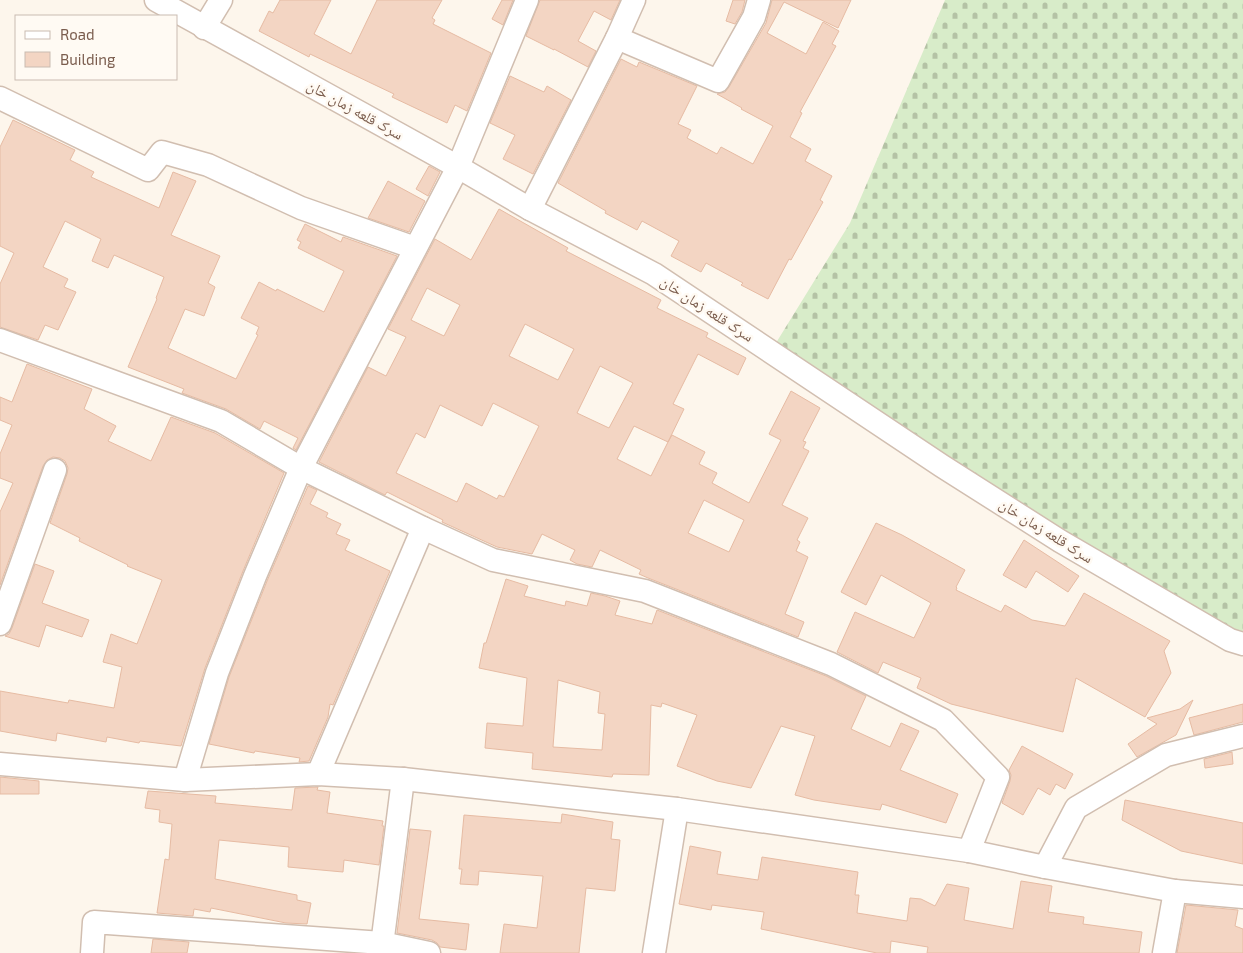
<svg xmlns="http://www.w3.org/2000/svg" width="1243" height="953" viewBox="0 0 1243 953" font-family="'Exo 2','Noto Naskh Arabic',sans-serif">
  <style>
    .cemetery { fill: url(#cemetery-stones) }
    .building { fill: #f3d5c3; stroke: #e6bba3; fill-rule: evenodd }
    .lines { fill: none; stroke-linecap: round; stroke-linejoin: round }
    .minor-casing { stroke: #d1beb0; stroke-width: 25 }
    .minor { stroke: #fff; stroke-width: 22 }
    .labels { text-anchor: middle; stroke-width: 5; stroke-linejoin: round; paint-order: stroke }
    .street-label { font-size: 15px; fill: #7a5c4d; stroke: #fffaf3 }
  </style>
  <defs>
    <pattern id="cemetery-stones" width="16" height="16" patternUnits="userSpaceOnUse" patternTransform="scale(1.25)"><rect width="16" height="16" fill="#d8ecc9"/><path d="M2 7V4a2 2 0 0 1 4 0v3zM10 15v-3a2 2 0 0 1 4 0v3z" fill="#b4c2a5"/></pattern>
  </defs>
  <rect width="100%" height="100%" fill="#fdf6ec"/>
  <path class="cemetery" d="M945 0H1243V644L771 351 850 223Z"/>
  <g class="building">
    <path d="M280 0H331L314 34 351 54 377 0H442L432 18 435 20 433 24 491 53 467 111 455 105 447 123 392 97 394 94 310 54 309 57 259 31 269 11 273 13Z"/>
    <path d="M502 0H513L503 25 492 19Z"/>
    <path d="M540 0H620L611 20 594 11 578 41 596 51 588 67 554 49V50L526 36Z"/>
    <path d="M733 0H745L742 12 735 24 726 21Z"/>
    <path d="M772 0H851L838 28 784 2 767 33 806 54 823 22 839 31 832 44 836 46 800 112 802 113 790 137 811 149 805 161 832 176 820 200 823 202 791 260 789 259 768 299 741 285 743 283 706 263 701 272 671 256 679 241 642 221 637 230 605 213 606 211 558 183 621 59 637 67 639 62 697 86 678 124 691 130 687 138 717 154 721 147 753 164 773 126 741 109 742 108 717 94 725 92 729 87 766 23Z"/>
    <path d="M510 76 544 92 547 86 571 100 533 174 503 159 515 135 490 123Z"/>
    <path d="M13 120 75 150 70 160 94 172 91 177 159 208 173 172 196 181 171 235 220 256 208 283 215 287 204 316 185 309 168 348 236 379 258 335 256 334 259 327 241 318 259 282 276 291 277 289 324 312 344 271 298 248 301 242 297 240 305 224 341 242 343 237 397 256 296 450 293 448 298 438 264 421 260 429 226 409 182 393 184 389 128 367 157 299 156 298 164 277 114 255 108 268 92 261 101 239 65 221 43 267 68 279 64 287 76 292 58 330 45 325 38 340 0 327V284L14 253 0 246V147Z"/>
    <path d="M429 166 440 172 428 196 416 189Z"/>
    <path d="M388 181 425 201 409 232 368 218Z"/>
    <path d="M499 209 568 248 566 251 661 300 657 308 708 333 706 337 746 358 738 375 698 354 673 404 684 409 668 442 672 435 705 452 699 464 717 473 712 483 749 503 781 440 769 434 791 391 820 408 803 441 806 442 803 448 809 451 782 505 808 518 797 540 800 542 796 551 808 557 785 614 804 622 798 637 648 578 639 574 641 570 600 550 592 567 577 564 570 560 575 550 542 534 532 554 497 547 442 522 443 520 387 492 385 495 319 462 368 367 386 376 406 337 388 329 435 239 471 260ZM427 288 460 305 444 336 411 320ZM525 324 574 349 558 380 509 356ZM600 366 633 383 609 428 577 413ZM493 403 539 426 504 497 499 495 497 499 466 483 457 502 396 473 416 433 425 438 440 405 482 426ZM634 426 668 442 651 476 617 459ZM704 500 744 520 729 552 688 533Z"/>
    <path d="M27 364 92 389 84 409 116 426 108 441 151 461 171 417 215 433 284 473 243 571 205 668 181 746 140 741 139 743 107 737 106 742 57 733 56 741 0 731V691L68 703 69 700 114 708 122 667 103 662 111 634 137 644 162 580 127 566 128 565 79 541 80 538 50 523 67 474 68 468 65 461 60 458 53 457 47 460 43 466 0 585V512L13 483 0 478V454L12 425 0 420V397L12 402Z"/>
    <path d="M308 486 317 490 310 504 328 513 326 517 341 524 336 534 350 540 345 550 390 571 333 705 330 704 328 717 309 761 299 762 300 758 255 751 254 753 209 744 229 677 267 581Z"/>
    <path d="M876 523 902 535 965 570 956 587 957 588 956 590 1001 612 1005 605 1032 620 1065 626 1084 593 1170 641 1164 651 1171 673 1145 717 1076 678 1063 732 951 704 917 688 921 678 883 662 878 673 837 652 855 612 914 638 931 603 881 575 866 605 841 592Z"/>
    <path d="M1024 540 1079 576 1068 592 1036 571 1026 588 1003 575Z"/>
    <path d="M35 564 54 571 42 603 89 620 82 637 46 625 39 647 5 636 9 634 12 628Z"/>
    <path d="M506 579 528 586 524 596 565 606 566 601 587 606 591 593 605 596 620 601 615 615 652 624 657 610 826 676 866 696 851 729 890 747 901 723 919 731 900 770 958 794 946 823 882 804 880 810 814 800 795 795 815 736 781 726 751 788 717 781 677 766 697 715 662 703 661 707 651 705 649 775 613 774 612 777 532 769 533 753 485 748 487 723 523 726 527 678 479 668 484 643H486ZM558 680 600 692 598 713 605 714 602 750 553 747Z"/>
    <path d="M1193 700 1176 735 1137 757 1128 744 1157 724 1147 718 1180 709Z"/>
    <path d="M1243 704V722L1194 735 1189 718Z"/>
    <path d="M1022 746 1073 774 1065 789 1056 784 1050 795 1038 788 1023 815 1002 803 1010 781 1011 775 1009 770Z"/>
    <path d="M1232 752 1233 764 1205 768 1204 759Z"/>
    <path d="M0 777 39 781V794H0Z"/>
    <path d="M318 787 317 790 330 792 327 813 383 821 382 826H384L379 865 344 860 343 872 288 867 289 847 219 840 215 879 297 895V900L311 903 307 924 286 923 211 908 210 912 194 909 193 916 157 913 165 859 169 860 172 824 159 822 160 810 145 808 148 791 216 796 215 803 292 810 295 788Z"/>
    <path d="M1125 800 1243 823V864L1181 851 1122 820Z"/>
    <path d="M562 814 613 822 611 839 620 840 615 891 586 888 579 953H500L504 924 537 928 543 876 479 871 478 885 460 884 462 869H459L464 815 561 823Z"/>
    <path d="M410 829 431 831 419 919 469 924 466 950 440 947 437 943 432 940 397 933Z"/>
    <path d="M690 846 721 852 717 874 758 880 762 857 858 872 855 895H859L857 913 907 921 910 898 921 899 935 906 947 884 969 888 964 920 1013 929 1021 881 1052 886 1048 912 1084 917 1083 924 1142 932 1139 953H927L928 947 891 941 890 953H877L761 929 764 912 712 905 711 910 679 904Z"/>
    <path d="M1186 905 1238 910 1235 926 1243 929V953H1177Z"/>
    <path d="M153 939 189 942 187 953H151Z"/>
  </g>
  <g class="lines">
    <defs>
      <g id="minor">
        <path d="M156 0 458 167 530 209 654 274 942 466 1060 541 1230 640 1243 644"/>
        <path d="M204 28 221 0"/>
        <path d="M617 38 718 81 754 17 759 0"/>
        <path d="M0 98 148 170 162 152 208 165 301 208 415 248"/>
        <path d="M530 209 617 38 634 0"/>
        <path d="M0 340 221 421 301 468 423 528 493 560 645 591 831 664 943 720 998 777 969 851"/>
        <path d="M0 624 55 470"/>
        <path d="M0 764 185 780 318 774 403 779 677 809 969 851 1045 867 1175 891 1243 897"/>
        <path d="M318 774 423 528"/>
        <path d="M185 780 217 673 255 576 301 468 458 167 527 0"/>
        <path d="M1045 867 1076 808 1166 755 1243 736"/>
        <path d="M92 953 94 922 382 943 429 953"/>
        <path d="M381 953 403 779"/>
        <path d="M654 953 677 809"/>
        <path d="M1164 953 1175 891"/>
      </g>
    </defs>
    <use href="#minor" class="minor-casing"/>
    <use href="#minor" class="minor"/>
  </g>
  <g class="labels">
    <g class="street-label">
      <text transform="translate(355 110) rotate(29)" y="5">سرک قلعه زمان خان</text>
      <text transform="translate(707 309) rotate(33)" y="5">سرک قلعه زمان خان</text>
      <text transform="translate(1046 531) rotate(32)" y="5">سرک قلعه زمان خان</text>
    </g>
  </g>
  <rect x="15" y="15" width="162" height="65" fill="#fffaf3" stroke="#cabbb1"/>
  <rect x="25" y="31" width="25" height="8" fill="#ffffff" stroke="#cabbb1"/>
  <text x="60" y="40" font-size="15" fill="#7a5c4d">Road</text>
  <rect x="25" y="52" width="25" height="15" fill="#f3d5c3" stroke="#cabbb1"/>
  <text x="60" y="65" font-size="15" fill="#7a5c4d">Building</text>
</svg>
